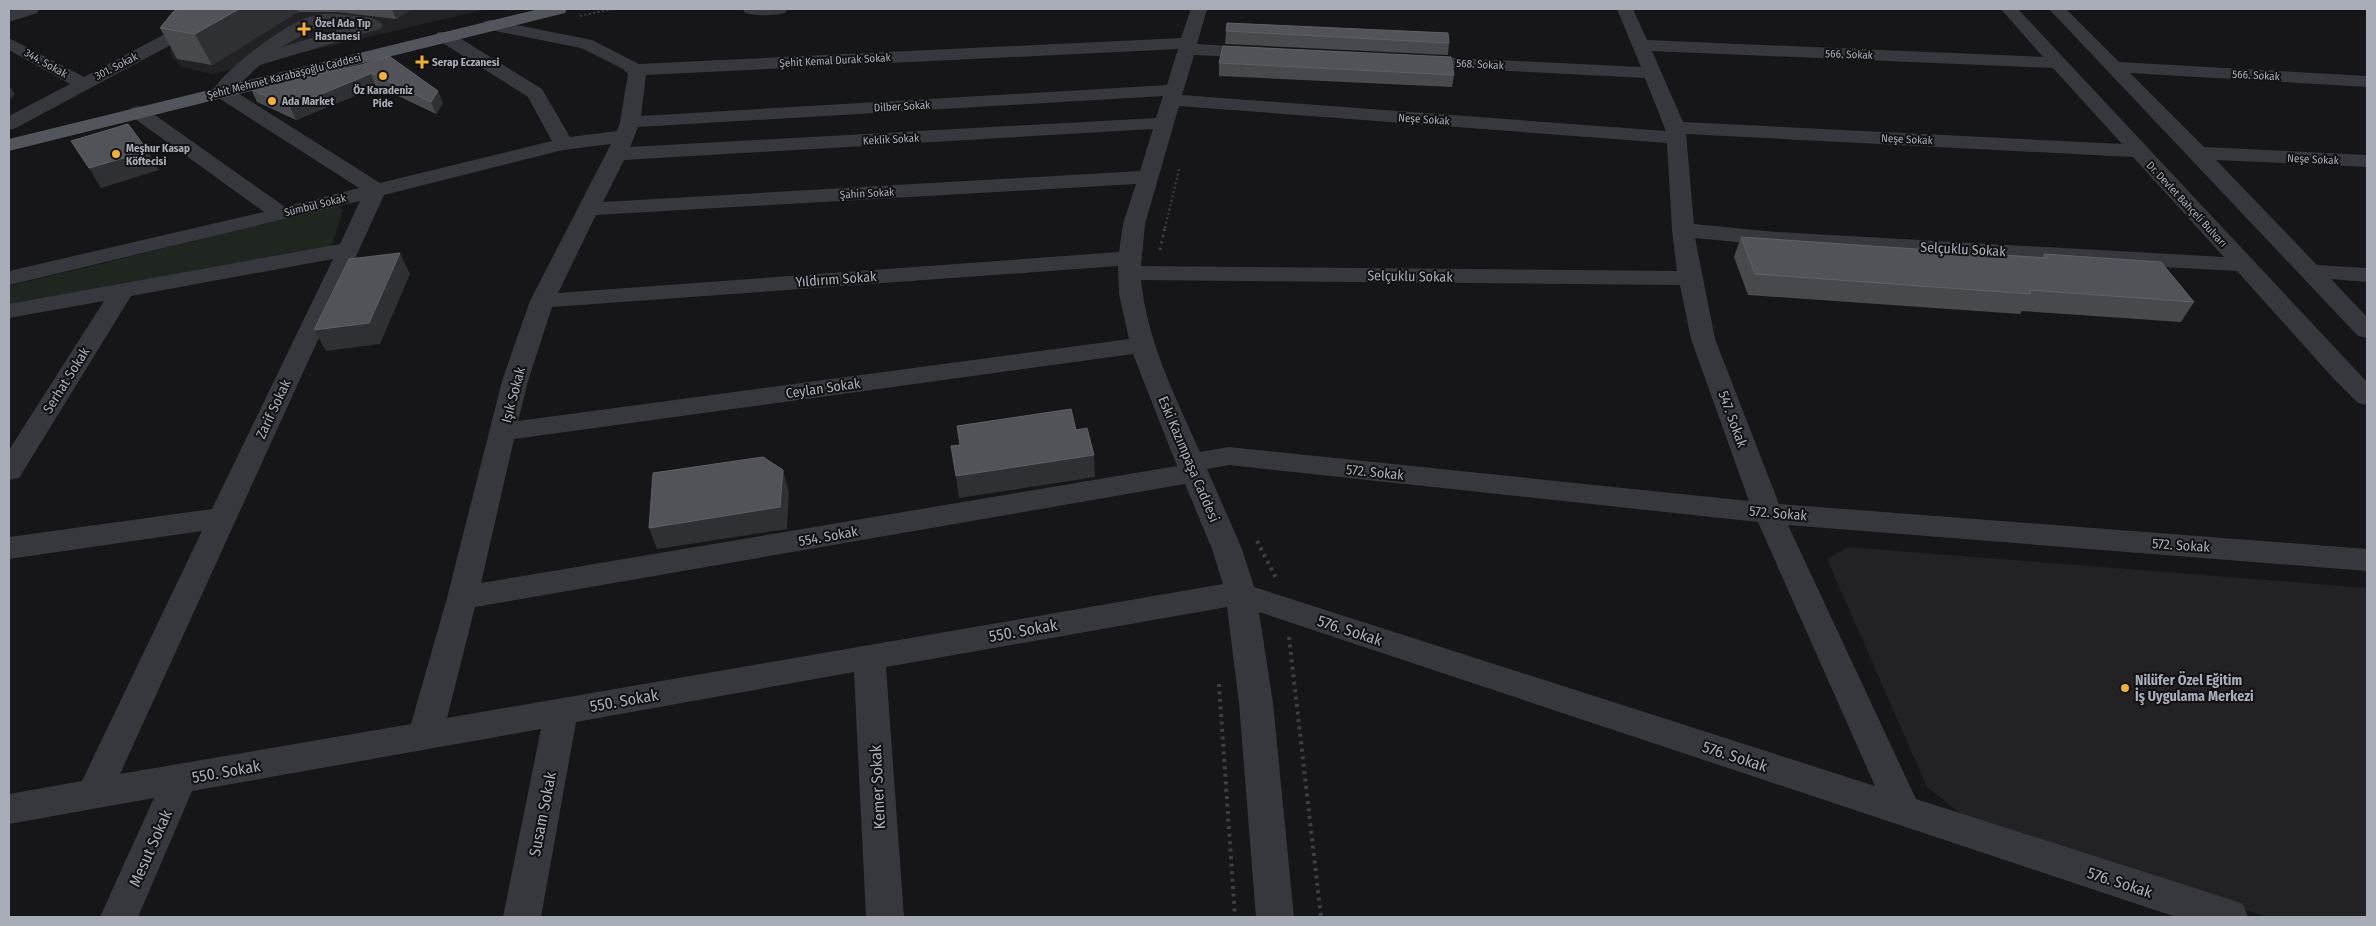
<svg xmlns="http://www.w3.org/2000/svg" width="2376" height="926" viewBox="0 0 2376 926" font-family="'Fira Sans Condensed',sans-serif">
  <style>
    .built { fill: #222225 }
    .green { fill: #1e261f }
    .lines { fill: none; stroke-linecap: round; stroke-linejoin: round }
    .path-far2 { stroke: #3d3f44; stroke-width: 2; stroke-dasharray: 2 2.5; stroke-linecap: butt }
    .path-far1 { stroke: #3d3f44; stroke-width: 3; stroke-dasharray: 2.5 4; stroke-linecap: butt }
    .path { stroke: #3d3f44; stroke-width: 4; stroke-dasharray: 3 4.5; stroke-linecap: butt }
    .minor { fill: #37383d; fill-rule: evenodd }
    .major { fill: #53555c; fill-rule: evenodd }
    .wall { fill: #47494d }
    .shaded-wall { fill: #2f3033 }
    .building { fill: #525359; stroke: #5f6168 }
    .poi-dot { fill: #f2b134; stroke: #111113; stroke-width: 2 }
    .labels { text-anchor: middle; stroke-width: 4; stroke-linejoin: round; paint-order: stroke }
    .far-poi-label { font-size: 11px; font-weight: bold; fill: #a8adb8; stroke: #111113; text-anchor: start }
    .far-street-label { font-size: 11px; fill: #a8adb8; stroke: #111113 }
    .street-label { font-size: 14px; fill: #a8adb8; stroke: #111113 }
    .poi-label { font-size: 14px; font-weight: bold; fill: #a8adb8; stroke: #111113; text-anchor: start }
    .near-street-label { font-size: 16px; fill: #a8adb8; stroke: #111113 }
  </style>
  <rect width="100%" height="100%" fill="#161618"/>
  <g class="built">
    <path d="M243 9H487L212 74 182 67 172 58 170 49Z"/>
    <path d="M1847 547 2367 588V917H2267L1966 818 1927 787 1827 559Z"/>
  </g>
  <path class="green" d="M338 206 343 210 332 244 325 249 9 305V286Z"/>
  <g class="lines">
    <g class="path-far2">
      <path d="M580 16 612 9"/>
      <path d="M1165 228 1179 169"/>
    </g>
    <path class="path-far1" d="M1160 250 1165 227"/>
    <g class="path">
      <path d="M1257 541 1276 578"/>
      <path d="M1289 637 1321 917"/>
      <path d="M1219 684 1235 917"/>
    </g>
    <g class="minor">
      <path d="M16 9H39L37 13 9 22V11Z"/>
      <path d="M212 9H232L230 13 16 128 9 130V116L70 84 9 50V38L84 77Z"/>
      <path d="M743 9H787L785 13C773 16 757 16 745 13Z"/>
      <path d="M1191 9H1207L1197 44 1260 48 1266 49 1269 53 1266 57 1260 58 1194 55 1182 95 1666 131 1645 78 1415 66 1409 65 1406 61 1409 57 1415 56 1641 67 1617 9H1633L1647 40 2043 57 2001 9H2018L2367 382V405L2358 403 2333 378 2237 271 1776 246 1695 238 1715 339 1779 504 2367 549V571L1788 525 1916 799 2229 899 2243 904 2248 917H2176L1259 612 1273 703 1294 917H1256L1239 703 1227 607 886 667 904 917H866L854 672 576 722 541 917H503L541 729 192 791 138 917H100L154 798 9 824V794L82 781 202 531 9 559V537L212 509 333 259 131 296 19 478 9 480V450L104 301 9 318V304L340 244 360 201 9 285V271L264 212 131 116 128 112 131 108 138 106 145 108 285 207 359 188 214 95 212 91C228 67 287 21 316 15 330 12 344 15 358 16 367 18 377 17 383 25L380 29 260 65 233 90 380 183 552 141 528 97 438 40 435 36 438 32H450L542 89 570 137 617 131 620 122 628 74 623 69 581 48 485 29 482 25 485 21 491 20 592 40 639 64 1181 38ZM321 24 352 26 282 47ZM1178 49 1167 85 641 116 646 75ZM1652 51 2053 68 2122 144 1683 122ZM1163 96 1156 118 630 147 638 127ZM1179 106 1667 143 1672 230 1677 271 1141 266 1145 224ZM1153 129 1140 171 603 202 624 160ZM1686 134 2133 157 2224 257 1776 232 1694 224ZM611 144 530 301 502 381 447 598 411 724 120 774 384 195 563 150ZM1136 184 1123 224 1119 252 558 293 596 215ZM1118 266 1119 294 1129 339 518 421 528 381 552 307ZM1141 280 1680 285 1691 339 1749 501 1229 447 1200 452C1175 396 1147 341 1141 280ZM1133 354 1177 466 481 583 514 439ZM1229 465 1758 522 1875 786 1254 587 1242 549 1207 469ZM1185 484 1212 549 1223 584 447 718 475 607Z"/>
      <path d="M2049 9H2066L2119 62 2367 76V87L2130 73 2204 147 2367 155V167L2216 160 2317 265 2367 268V282L2331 279 2367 317V338L2358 336Z"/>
    </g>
    <path class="major" d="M539 9H567L565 13 9 151V139Z"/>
  </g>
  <g class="wall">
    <path d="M178 9H412L396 19 337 12H298L212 65 177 59 160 28Z"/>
    <path d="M1226 31 1449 43 1448 55 1225 44Z"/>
    <path d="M1219 63 1454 75 1452 87 1219 76Z"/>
    <path d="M361 65 443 103 436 114 375 85 376 87 296 120 257 102 251 89Z"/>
    <path d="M1741 237 2042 257 2044 254 2194 302 2181 322 2022 311 2020 314 1748 295 1734 257Z"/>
  </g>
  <g class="shaded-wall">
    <path d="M239 9H297L298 12 212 65 195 34Z"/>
    <path d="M392 9H412L396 19Z"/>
    <path d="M370 72 376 87 296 120 290 107Z"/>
    <path d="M9 85 15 94 9 101Z"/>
    <path d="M438 91 443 103 436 114 431 102Z"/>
    <path d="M148 151 159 170 101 188 89 168Z"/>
    <path d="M400 253 410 274 380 344 326 351 314 330Z"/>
    <path d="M1094 455 1095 477 959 498 956 476Z"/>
    <path d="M783 470 789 492 787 529 657 549 649 528Z"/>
  </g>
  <g class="building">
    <path d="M178 9H239L195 34 160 28 173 12Z"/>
    <path d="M1227 23 1448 33 1449 43 1226 31Z"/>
    <path d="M1223 46 1451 57 1454 75 1219 63Z"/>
    <path d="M389 56 438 91 431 102 370 72V74L290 107 251 89 361 65Z"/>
    <path d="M128 124 148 151 89 168 71 141Z"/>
    <path d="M1741 237 2046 258 2044 254 2161 262 2194 302 2029 290 2031 294 1755 274Z"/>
    <path d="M400 253 369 323 314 330 349 259Z"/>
    <path d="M1071 409 1076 430 1087 428 1094 455 956 476 951 446 960 445 957 426Z"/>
    <path d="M763 457 783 470 780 507 649 528 653 473Z"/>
  </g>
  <g class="poi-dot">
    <path d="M301.5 21.5h5v5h5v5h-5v5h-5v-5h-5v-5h5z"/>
    <path d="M419.5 54.5h5v5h5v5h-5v5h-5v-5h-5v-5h5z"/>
    <circle cx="383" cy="76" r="5"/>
    <circle cx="272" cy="101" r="5"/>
    <circle cx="116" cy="154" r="5"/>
    <circle cx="2125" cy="688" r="5"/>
  </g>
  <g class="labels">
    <g class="far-poi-label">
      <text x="315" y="27">Özel Ada Tıp<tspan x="315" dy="13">Hastanesi</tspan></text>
      <text x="432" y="66">Serap Eczanesi</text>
      <text x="383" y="94" text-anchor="middle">Öz Karadeniz<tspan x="383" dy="13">Pide</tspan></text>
      <text x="282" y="105">Ada Market</text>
      <text x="126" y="152">Meşhur Kasap<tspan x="126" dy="13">Köftecisi</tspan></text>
    </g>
    <g class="far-street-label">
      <text transform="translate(1849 54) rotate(2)" y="4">566. Sokak</text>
      <text transform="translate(835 60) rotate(-3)" y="4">Şehit Kemal Durak Sokak</text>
      <text transform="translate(46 63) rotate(29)" y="4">344. Sokak</text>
      <text transform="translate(1480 64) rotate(3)" y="4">568. Sokak</text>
      <text transform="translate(116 66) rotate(-27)" y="4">301. Sokak</text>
      <text transform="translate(2256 75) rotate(3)" y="4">566. Sokak</text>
      <text transform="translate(284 76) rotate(-14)" y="4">Şehit Mehmet Karabaşoğlu Caddesi</text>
      <text transform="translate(902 106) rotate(-3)" y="4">Dilber Sokak</text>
      <text transform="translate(1424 119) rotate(4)" y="4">Neşe Sokak</text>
      <text transform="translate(891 139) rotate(-3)" y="4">Keklik Sokak</text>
      <text transform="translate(1907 139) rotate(3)" y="4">Neşe Sokak</text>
      <text transform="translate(2313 159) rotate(3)" y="4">Neşe Sokak</text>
      <text transform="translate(867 193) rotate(-3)" y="4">Şahin Sokak</text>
      <text transform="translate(2187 204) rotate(47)" y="4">Dr. Devlet Bahçeli Bulvarı</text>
      <text transform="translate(315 205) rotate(-14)" y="4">Sümbül Sokak</text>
    </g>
    <g class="street-label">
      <text transform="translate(1963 249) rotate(3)" y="5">Selçuklu Sokak</text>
      <text transform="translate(1410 276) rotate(1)" y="5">Selçuklu Sokak</text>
      <text transform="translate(836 279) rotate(-4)" y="5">Yıldırım Sokak</text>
      <text transform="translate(66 380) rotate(-58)" y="5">Serhat Sokak</text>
      <text transform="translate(823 388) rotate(-8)" y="5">Ceylan Sokak</text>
      <text transform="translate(513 395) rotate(-75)" y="5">Işık Sokak</text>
      <text transform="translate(273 409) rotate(-65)" y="5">Zarif Sokak</text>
      <text transform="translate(1733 419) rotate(70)" y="5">547. Sokak</text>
      <text transform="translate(1189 459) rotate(67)" y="5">Eski Kazımpaşa Caddesi</text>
      <text transform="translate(1375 472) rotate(6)" y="5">572. Sokak</text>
      <text transform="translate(1778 513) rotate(5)" y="5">572. Sokak</text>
      <text transform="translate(828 536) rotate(-10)" y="5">554. Sokak</text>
      <text transform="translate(2181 545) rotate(4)" y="5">572. Sokak</text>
    </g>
    <g class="poi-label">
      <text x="2135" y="685">Nilüfer Özel Eğitim<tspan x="2135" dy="16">İş Uygulama Merkezi</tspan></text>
    </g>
    <g class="near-street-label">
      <text transform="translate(1023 630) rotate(-10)" y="6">550. Sokak</text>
      <text transform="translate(1350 630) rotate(18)" y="6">576. Sokak</text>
      <text transform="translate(624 700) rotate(-10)" y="6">550. Sokak</text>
      <text transform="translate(1735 756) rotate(18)" y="6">576. Sokak</text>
      <text transform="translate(226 771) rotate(-10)" y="6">550. Sokak</text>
      <text transform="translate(877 787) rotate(-93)" y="6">Kemer Sokak</text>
      <text transform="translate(542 814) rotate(-79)" y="6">Susam Sokak</text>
      <text transform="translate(150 848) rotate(-66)" y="6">Mesut Sokak</text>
      <text transform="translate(2120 882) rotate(18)" y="6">576. Sokak</text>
    </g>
  </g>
  <rect width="2376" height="926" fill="none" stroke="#a8adb8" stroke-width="20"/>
</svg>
